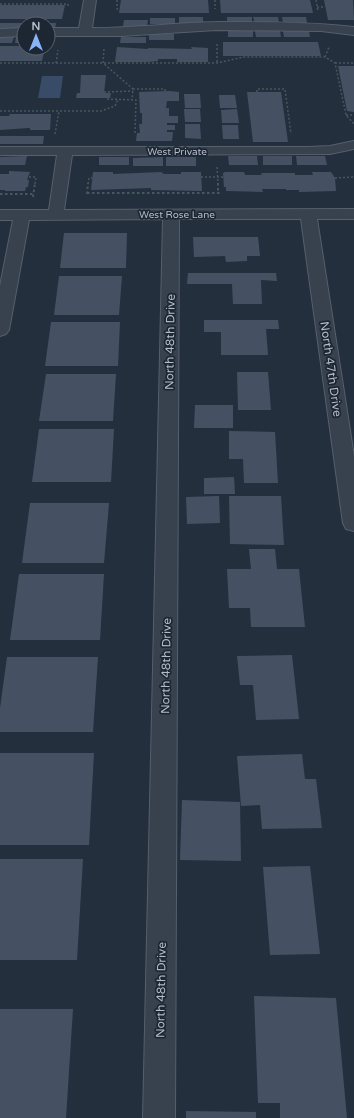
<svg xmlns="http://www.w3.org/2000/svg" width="354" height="1118" viewBox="0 0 354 1118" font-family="'Varela Round',sans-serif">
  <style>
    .water { fill: #394c67 }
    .building { fill: #455162 }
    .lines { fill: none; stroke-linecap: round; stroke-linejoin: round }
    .minor-casing { stroke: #565f6c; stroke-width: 2 }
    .path-far1 { stroke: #44595c; stroke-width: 1.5; stroke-dasharray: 2 2; stroke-linecap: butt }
    .path { stroke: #44595c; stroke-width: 2; stroke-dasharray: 2.5 2.5; stroke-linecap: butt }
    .minor { fill: #38414e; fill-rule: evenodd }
    .labels { text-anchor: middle; stroke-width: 3.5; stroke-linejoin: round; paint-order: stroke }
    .far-street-label { font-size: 10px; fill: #b4bcc9; stroke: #1d2633 }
    .street-label { font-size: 12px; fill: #b4bcc9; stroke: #1d2633 }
  </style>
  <rect width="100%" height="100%" fill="#242f3e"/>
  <path class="water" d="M42 76H63L60 98H38Z"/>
  <g class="building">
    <path d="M121 0H208L209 13H119Z"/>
    <path d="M220 0H310L313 13H221Z"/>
    <path d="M324 0H353L354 20H328Z"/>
    <path d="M0 5H65L62 19H0Z"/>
    <rect x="179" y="17" width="24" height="6"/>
    <rect x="227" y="17" width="25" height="6"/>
    <path d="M253 17H278L279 23H255Z"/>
    <path d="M282 17H306L307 23H283Z"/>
    <rect x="150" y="18" width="25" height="6"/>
    <path d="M124 20H148L147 26H123Z"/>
    <path d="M0 23H29L28 24H24V28H0Z"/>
    <path d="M48 23H56L55 29H48Z"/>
    <rect x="228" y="31" width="25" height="6"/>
    <path d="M255 31H280L281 37H256Z"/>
    <path d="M283 31H309L310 37H284Z"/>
    <rect x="149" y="34" width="25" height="6"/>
    <path d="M0 37H14L12 43H0Z"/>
    <path d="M16 37H24V43H15Z"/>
    <path d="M121 37H146V43H120Z"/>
    <path d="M223 42H318L321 56H223Z"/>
    <path d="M0 46H24V48H45L42 61H0Z"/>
    <path d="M117 47 148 49V48L192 49 191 47 208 48V62H177V59H158V61L147 62H115Z"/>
    <path d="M338 66H354V112L347 111Z"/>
    <path d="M81 75H106L104 93H111L110 98H76L77 93H80Z"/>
    <path d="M170 91 179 92V101H167L166 108H169V116H178V123H167V125H175V130H167V132H173L172 141H136L137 133H140L139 124H142V113H140L139 92Z"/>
    <path d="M247 92H281L288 142H253Z"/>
    <path d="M184 94H200L201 108H185Z"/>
    <path d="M219 95H235L237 108H220Z"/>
    <path d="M184 109H200L201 122H185Z"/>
    <path d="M237 109 239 123H222L221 110Z"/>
    <path d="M10 114H51L50 130H30V128H28L0 130V116H9Z"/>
    <path d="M185 124H200L201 139 185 138Z"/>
    <path d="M222 125H238L239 139H223Z"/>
    <path d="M0 136H44L43 144H0Z"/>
    <path d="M27 156 25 165H0V157Z"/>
    <path d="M228 156H257L258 165H229Z"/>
    <rect x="263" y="156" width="29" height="9"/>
    <path d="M296 156H325L327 165H297Z"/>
    <rect x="99" y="157" width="30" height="8"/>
    <path d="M163 157V166H133V158Z"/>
    <rect x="166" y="157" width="30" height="9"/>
    <path d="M9 171 30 172 27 180H29L28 187H26L25 191H5V190H0V174H9Z"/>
    <path d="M93 172H113V174L161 172 164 174H181V172H201L202 191 151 190V188L91 190Z"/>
    <path d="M225 172H244L245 175H262L261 173H295V175H313L312 172H331L335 178 336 191 299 192V190H286V189H262L263 192 226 191V187H224L223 173Z"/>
    <path d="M64 233H127L126 268H60Z"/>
    <path d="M193 237H258L260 256H247V261L226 262 225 256 194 257Z"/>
    <path d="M188 273H276L277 281 261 280 262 304H233L232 284H187Z"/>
    <path d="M59 276H122L119 315H54Z"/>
    <path d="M204 320H278L279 329H266L268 355H221V332H204Z"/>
    <path d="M51 322H120L118 366H45Z"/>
    <path d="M237 372H268L271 410H238Z"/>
    <path d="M46 374H116L113 421H39Z"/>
    <path d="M195 405H233V428H194Z"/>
    <path d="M39 429H114L111 482H32Z"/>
    <path d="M229 431 275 432 278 483H244L243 459H229Z"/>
    <path d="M234 477 235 494H204V478Z"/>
    <path d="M219 496 220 523 187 524 186 497Z"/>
    <path d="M229 496H281L284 545 230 544Z"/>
    <path d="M30 503H109L104 563H22Z"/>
    <path d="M249 549H275L277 569H299L305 627H251L250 608H229L227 569H251Z"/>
    <path d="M19 574H104L100 640H10Z"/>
    <path d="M292 655 299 719 256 720 253 685H240L237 656Z"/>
    <path d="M7 657H98L93 732H0V708Z"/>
    <path d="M0 753H94L89 845H0Z"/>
    <path d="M302 754 305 779H316L322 828 262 829 260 805 241 806 237 756Z"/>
    <path d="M182 800 240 802 241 861 180 860Z"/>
    <path d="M0 859H83L77 960H0Z"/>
    <path d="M310 866 320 954 270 955 263 867Z"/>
    <path d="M254 996 336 998 347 1118H280V1103H258Z"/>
    <path d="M0 1009H73L66 1118H0Z"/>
    <path d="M186 1111 256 1112V1118H186Z"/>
  </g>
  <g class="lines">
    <defs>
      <g id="minor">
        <path d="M84 0H96L92 28C134 28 175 23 217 22 262 22 309 22 354 27V35L321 31 216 30 121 36H48V28H79Z"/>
        <path d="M24 28V36L0 37V29Z"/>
        <path d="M354 141V149L330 154 72 155 64 210 354 209V219H317L354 456V531L346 529 343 523 301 219H179L175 1118H143L163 219 29 220 9 330 6 334 0 336V286L13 220H0V210H49L57 155H0V147H308L330 146Z"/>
      </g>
    </defs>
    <use href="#minor" class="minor-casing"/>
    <g class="path-far1">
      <path d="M117 0V9H120"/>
      <path d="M215 0V9"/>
      <path d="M316 0 318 11"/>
      <path d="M0 4H68V6"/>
      <path d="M317 7H325"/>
      <path d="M217 44V63"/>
      <path d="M104 49 103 63 133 89 132 100"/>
      <path d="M325 57 329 47"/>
      <path d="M0 63H217L244 57H325L335 63 346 115 354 124"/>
      <path d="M56 63 58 50"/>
      <path d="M335 63H354"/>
      <path d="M133 89H165V91"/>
      <path d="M104 92 133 91"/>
      <path d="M257 92V89H285L291 134"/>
      <path d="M107 99 136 100 135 133"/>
      <path d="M0 111H101L115 106 118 99"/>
      <path d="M346 115H354"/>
      <path d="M55 134 59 111"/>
      <path d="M217 167 218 184"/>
      <path d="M29 177H36L35 184"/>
      <path d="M201 177H224"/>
      <path d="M335 178 354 177"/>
      <path d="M88 184 89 178H92"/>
    </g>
    <g class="path">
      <path d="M218 183V194"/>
      <path d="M87 193H221"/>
      <path d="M0 194H33"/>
      <path d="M87 194 88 183"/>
      <path d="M33 197 35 183"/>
    </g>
    <use href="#minor" class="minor"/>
  </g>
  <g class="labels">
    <g class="far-street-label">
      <text x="177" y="155">West Private</text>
      <text x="177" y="218">West Rose Lane</text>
    </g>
    <g class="street-label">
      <text transform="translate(170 342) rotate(-89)" y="4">North 48th Drive</text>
      <text transform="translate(331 369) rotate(82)" y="4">North 47th Drive</text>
      <text transform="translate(166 666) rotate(-89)" y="4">North 48th Drive</text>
      <text transform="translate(161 990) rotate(-89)" y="4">North 48th Drive</text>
    </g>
  </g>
  <g transform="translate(36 36)"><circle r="19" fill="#1d2633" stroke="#59626f"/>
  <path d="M0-3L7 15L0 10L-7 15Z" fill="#8ab4f8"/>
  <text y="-6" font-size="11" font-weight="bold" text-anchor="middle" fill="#b4bcc9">N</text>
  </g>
</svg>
